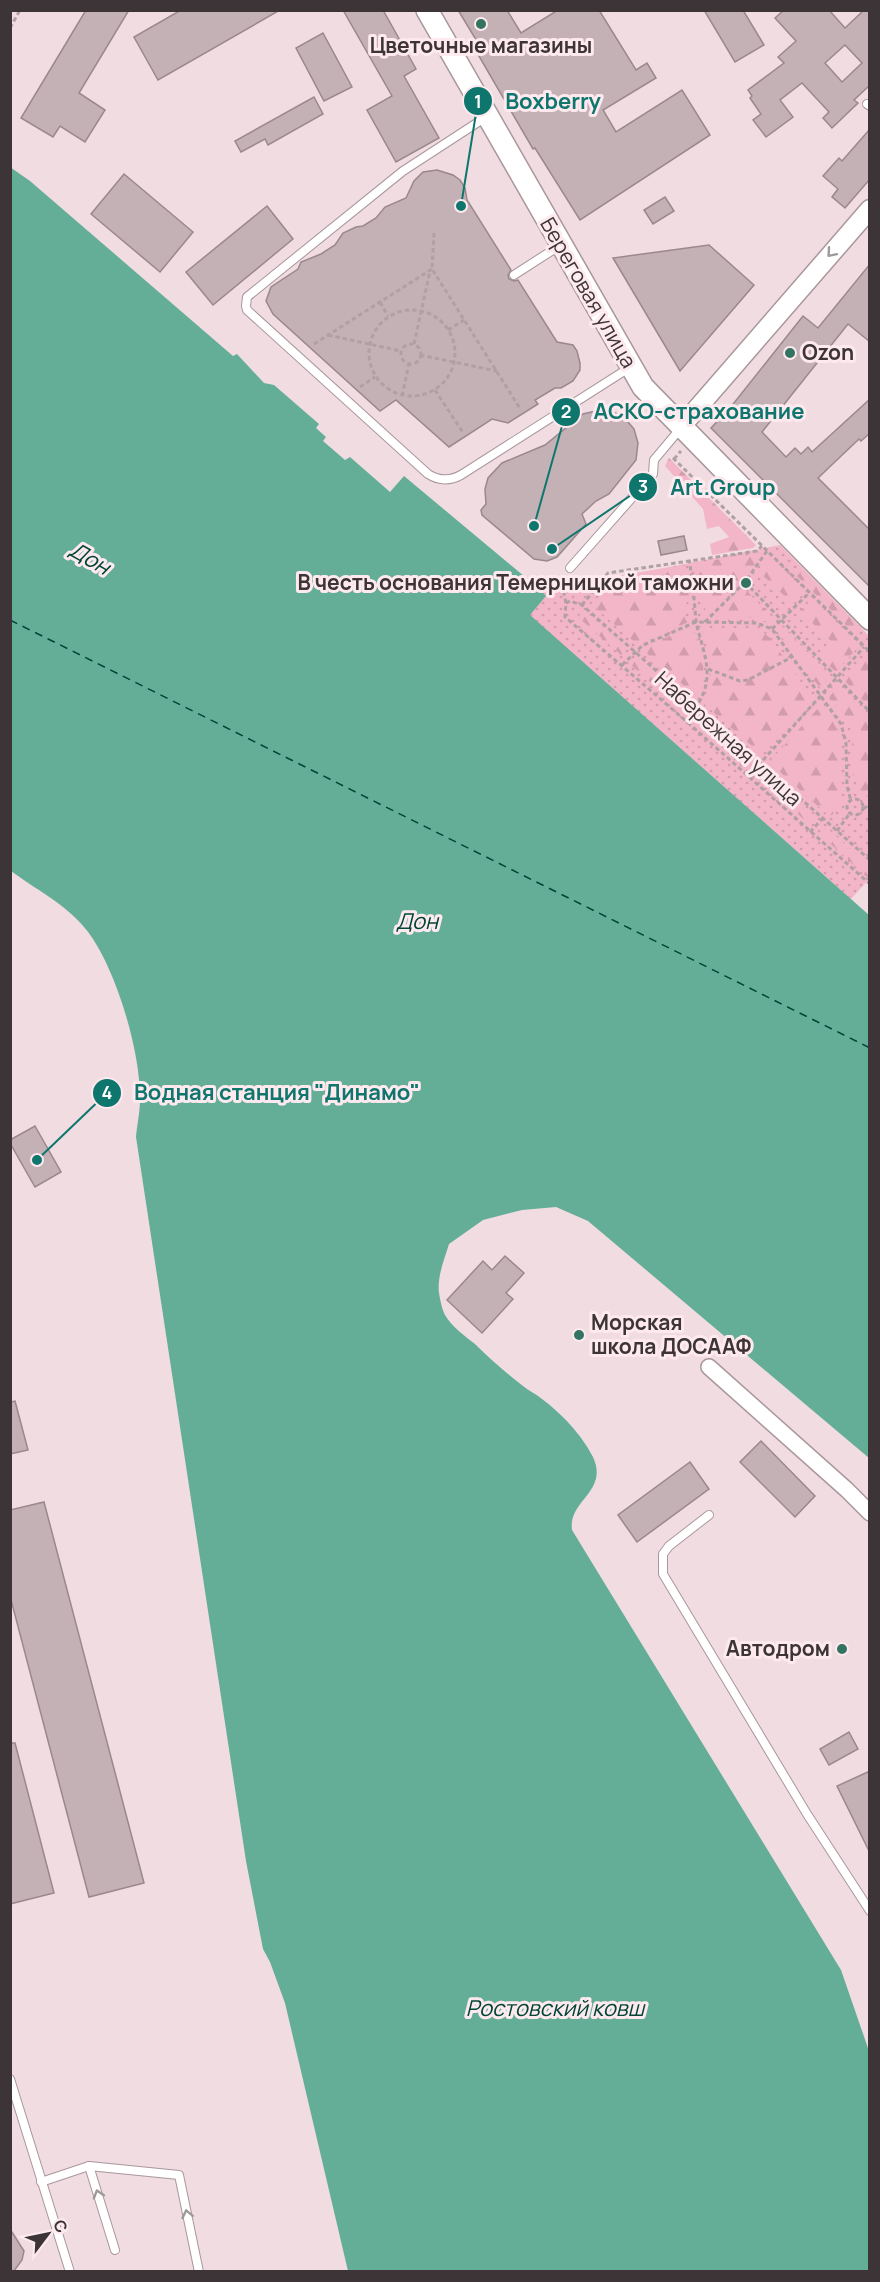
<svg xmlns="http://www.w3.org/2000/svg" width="880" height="2282" viewBox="0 0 880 2282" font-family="Manrope,sans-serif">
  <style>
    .green { fill: url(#green-dots) }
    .forest { fill: url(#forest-firs) }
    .water { fill: #64ae98 }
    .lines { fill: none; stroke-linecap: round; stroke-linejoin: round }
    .ferry { stroke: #004536; stroke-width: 1.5; stroke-dasharray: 8 6; stroke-linecap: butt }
    .building { fill: #c4b1b6; stroke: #9a888d; stroke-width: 1.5; fill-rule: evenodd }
    .service-casing { stroke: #a9979c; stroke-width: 10 }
    .minor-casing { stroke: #a9979c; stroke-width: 18 }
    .tertiary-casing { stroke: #a9979c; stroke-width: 21 }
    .secondary-casing { stroke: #a9979c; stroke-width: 24 }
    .path { stroke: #b0a0a4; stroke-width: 3; stroke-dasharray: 4.5 3; stroke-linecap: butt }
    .service { stroke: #fff; stroke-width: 8 }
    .minor { stroke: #fff; stroke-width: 15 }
    .tertiary { stroke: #fff; stroke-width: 18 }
    .secondary { stroke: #fff; stroke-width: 21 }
    .oneway { stroke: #9e9a9a }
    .poi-dot { fill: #337361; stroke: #fde9ee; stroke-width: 2 }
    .labels { text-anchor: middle; stroke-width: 6; stroke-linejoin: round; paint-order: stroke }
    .poi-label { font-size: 21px; font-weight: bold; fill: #3c3436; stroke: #fde9ee; text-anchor: start }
    .street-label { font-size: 21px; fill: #3c3436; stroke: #fde9ee }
    .water-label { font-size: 22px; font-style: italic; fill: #004536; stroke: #fde9ee }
    .leader { fill: none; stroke: #0f766e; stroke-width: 2 }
    .callout-dot { fill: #0f766e; stroke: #fde9ee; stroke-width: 2 }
    .mark-label { font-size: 18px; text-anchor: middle; font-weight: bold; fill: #fff }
    .callout-label { font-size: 22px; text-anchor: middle; font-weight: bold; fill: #0f766e; stroke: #fde9ee; stroke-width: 6; stroke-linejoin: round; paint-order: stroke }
  </style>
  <defs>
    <pattern id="green-dots" width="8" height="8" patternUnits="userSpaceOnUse" patternTransform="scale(1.5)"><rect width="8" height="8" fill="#f3b6c8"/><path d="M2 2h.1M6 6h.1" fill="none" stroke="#d19dac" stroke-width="1.8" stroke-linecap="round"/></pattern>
    <pattern id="forest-firs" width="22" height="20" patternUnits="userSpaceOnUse" patternTransform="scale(1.5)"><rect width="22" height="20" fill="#f3b6c8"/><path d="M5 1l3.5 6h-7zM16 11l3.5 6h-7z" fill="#d19dac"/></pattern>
  </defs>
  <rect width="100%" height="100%" fill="#f0dce1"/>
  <path class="green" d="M780 545 869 636V879L851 899 529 615 546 596 543 592Z"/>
  <g class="forest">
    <path d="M669 458 756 545 753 548 712 555 710 544 729 537 719 526 707 529 703 509 665 466Z"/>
    <path d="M763 553 745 579 709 615 706 614 694 563Z"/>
    <path d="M766 556 804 593 793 604 758 571Z"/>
    <path d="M685 565C686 573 691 586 690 595 687 608 678 607 688 622L638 645 591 604 622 575Z"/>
    <path d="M803 570 861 628 855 634 797 576Z"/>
    <path d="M744 588 776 621 772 625 759 618 713 617Z"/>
    <path d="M811 600 858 647 836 672 821 658 834 644 800 611Z"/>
    <path d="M584 610 627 648 621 655 578 617Z"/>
    <path d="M691 626C702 652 709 671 697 697L642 649Z"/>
    <path d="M782 626 831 676 820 688 777 631Z"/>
    <path d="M753 628 762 631 771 639 812 698 761 754 704 704C715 673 711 660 703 629Z"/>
    <path d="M867 655 869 658V707L844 680Z"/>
    <path d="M638 658 690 704 683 711 631 665Z"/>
    <path d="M840 685 869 718V797C840 777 859 751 849 723 845 713 835 705 829 697Z"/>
    <path d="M821 705C827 712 834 719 838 727 840 735 839 743 839 751 839 767 849 809 829 816L769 762Z"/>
    <path d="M712 725 753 761 747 769 706 732Z"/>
    <path d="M763 769 815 816 808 823 756 776Z"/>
    <path d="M827 828 869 866 868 878 821 835Z"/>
  </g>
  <path class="water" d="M10 167 30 181 233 356 237 354 264 383 274 385 319 424 316 428 326 437 323 441 345 460 350 457 390 492 404 476 543 592 546 596 530 615 869 915V1458L588 1221 556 1207 522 1210 483 1220 449 1244C444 1260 437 1277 439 1293 440 1299 442 1310 445 1315 451 1326 465 1336 475 1344 490 1359 506 1373 523 1386 529 1391 536 1394 542 1399 561 1413 582 1435 593 1457 609 1492 568 1500 572 1530L841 1970 869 2051V2271H348L285 2003 270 1962 263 1949 246 1861 136 1137C137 1125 140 1112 140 1100 141 1052 115 963 84 927 64 903 35 889 11 871Z"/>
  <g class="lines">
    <path class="ferry" d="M10 620 870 1048"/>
  </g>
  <g class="building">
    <path d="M86 10H129L79 93 105 110 85 142 60 126 53 137 21 118Z"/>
    <path d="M181 10H280L158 80 134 37Z"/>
    <path d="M343 10H383L416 69 404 76 439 138 396 162 367 110 392 96Z"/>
    <path d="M458 10H507L521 33 558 10H599L636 70 647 63 656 78 603 110 616 132 682 90 710 135 580 220 535 148 533 149 476 51 481 48Z"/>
    <path d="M704 10H743L764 45 735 62Z"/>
    <path d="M784 10H829L845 28 864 10H870V85L854 100 858 103 832 128 823 118 829 112 802 83 780 100 793 117 766 137 753 120 761 114 750 98 752 96 748 90 784 63 778 57 796 41 775 18ZM845 45 862 63 842 82 825 63Z"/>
    <path d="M323 33 352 87 324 101 296 48Z"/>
    <path d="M314 97 323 114 268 145 265 139 241 152 235 141Z"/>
    <path d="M870 129V179L845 208 832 197 838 189 823 176 839 158 842 161Z"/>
    <path d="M437 170 453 175 460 180 465 188 467 200 511 270 508 275 509 279 514 281 518 280 557 342 573 345 577 351 580 363V370L573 381 561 388H555L535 400 538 404 508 423 492 419 449 447 396 400 380 411 273 314 266 301 271 287 298 269 301 262 321 254 335 245 343 233 356 227 363 226 376 218 385 207 406 198 414 181 423 172Z"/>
    <path d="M124 174 193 232 160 272 91 214Z"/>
    <path d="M665 197 674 211 653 224 644 210Z"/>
    <path d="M267 206 293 239 213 305 186 272Z"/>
    <path d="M709 245 754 285 680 371 613 258Z"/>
    <path d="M870 264V342L848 324 762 432 786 457 795 448 801 454 808 447 812 452 870 399V433L861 441 859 439 818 478 870 530V587L711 428 730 408 803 316 818 328Z"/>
    <path d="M604 409 623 416 634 429 638 443 636 460 609 494 596 501 582 514 586 524 557 557 547 561 534 559 482 515 481 510 486 504 485 489 488 478 502 463 545 445 583 414Z"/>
    <path d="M684 536 687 550 661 555 658 541Z"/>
    <path d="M35 1126 61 1172 35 1187 10 1143V1140Z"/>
    <path d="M505 1256 524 1273 506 1293 513 1299 482 1333 447 1300 483 1261 492 1270Z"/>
    <path d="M15 1401 28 1450 10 1454V1402Z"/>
    <path d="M761 1441 815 1496 795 1517 740 1462Z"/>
    <path d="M690 1462 709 1489 637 1542 618 1515Z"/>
    <path d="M44 1502 144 1883 89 1897 10 1596V1510Z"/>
    <path d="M849 1732 858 1749 829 1765 820 1749Z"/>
    <path d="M10 1743H15L54 1893 10 1904Z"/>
    <path d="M870 1771V1853L837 1786Z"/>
    <path d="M10 2229 24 2251 22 2260 14 2271H10Z"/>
  </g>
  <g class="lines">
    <defs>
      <g id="service">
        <path d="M867 104 870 106"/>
        <path d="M486 117 403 171 247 297 246 306 247 310 428 474C439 481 450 481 461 475L629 368"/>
        <path d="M514 275 559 246"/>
        <path d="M570 568 653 474 654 460 680 429"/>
        <path d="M709 1515 669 1546 663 1554V1574L807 1814 870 1911"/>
        <path d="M10 2079 70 2272"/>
        <path d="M89 2166 179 2175 199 2272"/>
        <path d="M41 2182 89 2166 115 2250"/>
      </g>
      <path id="minor" d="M709 1367 847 1490 870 1513"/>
      <path id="tertiary" d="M681 427 870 209"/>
      <path id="secondary" d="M427 10 643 387 870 619"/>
    </defs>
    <use href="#service" class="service-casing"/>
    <use href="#minor" class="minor-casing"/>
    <use href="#tertiary" class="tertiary-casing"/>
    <use href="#secondary" class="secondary-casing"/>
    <g class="path">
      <path d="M10 28 20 10"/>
      <path d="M434 233 432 269 521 410"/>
      <path d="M380 302 388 316"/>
      <circle cx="412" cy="353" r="43"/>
      <path d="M448 330 464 320"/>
      <path d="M328 335 401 351"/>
      <path d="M314 344 432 269"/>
      <path d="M414 344 430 271"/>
      <circle cx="411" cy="354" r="10"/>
      <path d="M420 355 497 371"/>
      <path d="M360 387 375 377"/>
      <path d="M435 390 464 434"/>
      <path d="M402 396 409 364"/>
      <path d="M673 458 870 652"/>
      <path d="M674 459 681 451"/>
      <path d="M745 582 870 712"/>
      <path d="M566 603 564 594 568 579"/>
      <path d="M582 605 608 573 757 551 762 546"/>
      <path d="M705 622 745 582 767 551"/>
      <path d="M772 629 809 593"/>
      <path d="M622 665 643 645 696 622 757 623 772 629 841 724 846 743 847 786 851 801"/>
      <path d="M708 669 740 681 748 680 792 657"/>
      <path d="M686 721C706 695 712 681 703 648 701 639 697 630 696 620 694 600 693 580 689 560"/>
      <path d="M748 777 864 647"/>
      <circle cx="855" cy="807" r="8"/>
      <path d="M863 809 870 804"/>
      <path d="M837 831 850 813"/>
      <path d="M810 832 823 818"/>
      <path d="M870 860 582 605 570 601 566 603 565 617 686 721 870 884"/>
    </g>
    <use href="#service" class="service"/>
    <use href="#minor" class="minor"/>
    <use href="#tertiary" class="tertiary"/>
    <use href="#secondary" class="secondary"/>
  </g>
  <defs><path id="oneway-chevron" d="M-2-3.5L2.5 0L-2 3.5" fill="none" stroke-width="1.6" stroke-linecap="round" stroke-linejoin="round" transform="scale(1.5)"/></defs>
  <g class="oneway">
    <use href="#oneway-chevron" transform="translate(831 253) rotate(131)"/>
    <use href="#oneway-chevron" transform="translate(98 2194) rotate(-107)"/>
    <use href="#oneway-chevron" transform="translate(187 2214) rotate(-102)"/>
  </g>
  <g class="poi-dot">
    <circle cx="481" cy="24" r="6"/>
    <circle cx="790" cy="353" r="6"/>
    <circle cx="746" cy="583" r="6"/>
    <circle cx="579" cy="1335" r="6"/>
    <circle cx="842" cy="1649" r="6"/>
  </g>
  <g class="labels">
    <g class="poi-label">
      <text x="481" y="53" text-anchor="middle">Цветочные магазины</text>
      <text x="802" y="360">Ozon</text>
      <text x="734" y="590" text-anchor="end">В честь основания Темерницкой таможни</text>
      <text x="591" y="1330">Морская<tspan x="591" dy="24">школа ДОСААФ</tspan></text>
      <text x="830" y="1656" text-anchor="end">Автодром</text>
    </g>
    <g class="street-label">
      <text transform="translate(588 293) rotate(60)" y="7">Береговая улица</text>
      <text transform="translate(728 739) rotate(42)" y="7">Набережная улица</text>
    </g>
    <g class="water-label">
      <text transform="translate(90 558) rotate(30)" y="8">Дон</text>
      <text x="417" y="929">Дон</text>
      <text x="555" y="2016">Ростовский ковш</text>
    </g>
  </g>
  <path class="leader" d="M461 206L478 101M534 526L566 412M552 549L643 487M37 1160L107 1093"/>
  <g class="callout-dot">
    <circle cx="461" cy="206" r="6"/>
    <circle cx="534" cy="526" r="6"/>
    <circle cx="552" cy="549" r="6"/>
    <circle cx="37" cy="1160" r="6"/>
    <circle cx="478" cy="101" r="15"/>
    <circle cx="566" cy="412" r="15"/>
    <circle cx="643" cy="487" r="15"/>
    <circle cx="107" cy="1093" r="15"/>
  </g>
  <g class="mark-label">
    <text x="478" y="108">1</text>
    <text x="566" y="418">2</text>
    <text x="643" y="493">3</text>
    <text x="107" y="1099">4</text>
  </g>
  <g class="callout-label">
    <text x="553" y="109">Boxberry</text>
    <text x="699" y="419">АСКО-страхование</text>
    <text x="723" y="495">Art.Group</text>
    <text x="277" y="1100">Водная станция "Динамо"</text>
  </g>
  <rect width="880" height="2282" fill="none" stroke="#3c3436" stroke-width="24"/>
  <g transform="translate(48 2234) rotate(58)" stroke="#fde9ee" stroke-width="4.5" paint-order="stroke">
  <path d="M0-4.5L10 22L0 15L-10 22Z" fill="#3c3436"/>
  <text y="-9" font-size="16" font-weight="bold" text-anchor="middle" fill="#3c3436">С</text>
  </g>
</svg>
